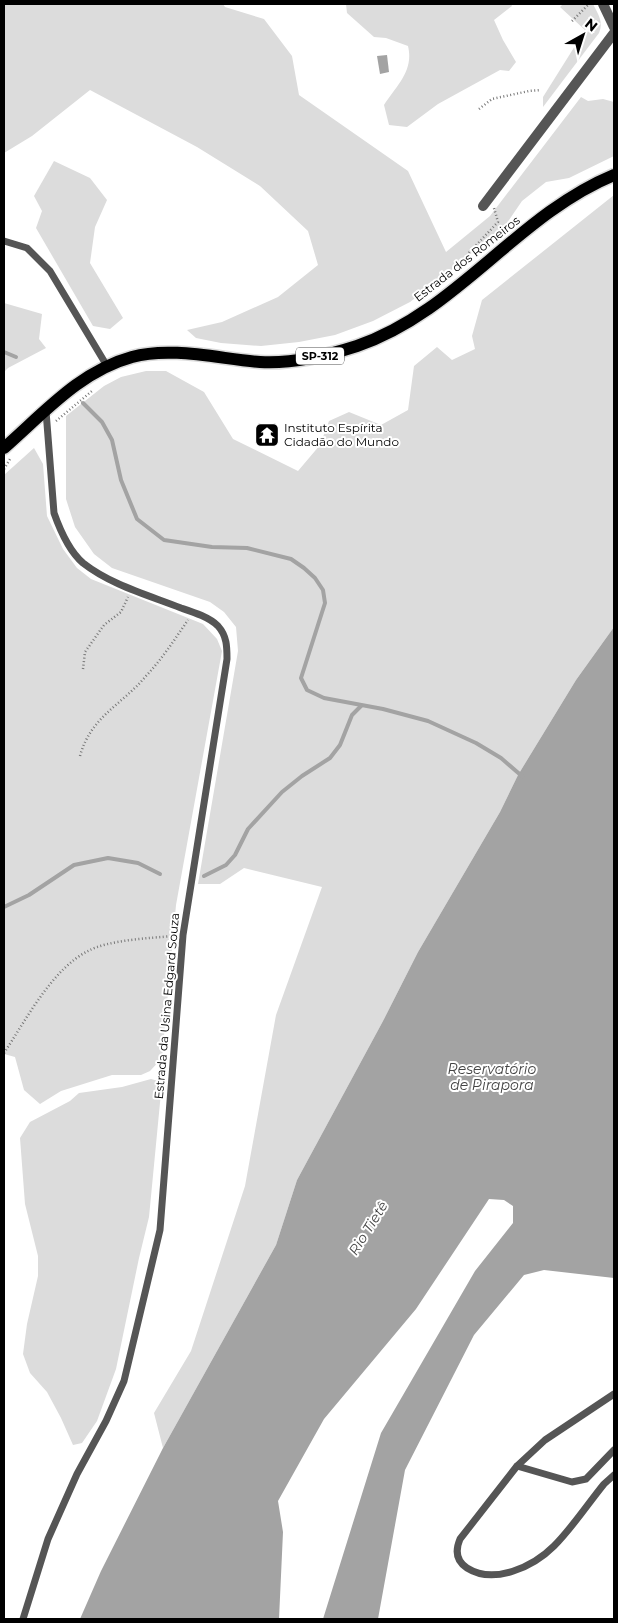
<svg xmlns="http://www.w3.org/2000/svg" width="618" height="1623" viewBox="0 0 618 1623" font-family="Montserrat,sans-serif">
  <style>
    .green { fill: #dcdcdc }
    .water { fill: #a3a3a3 }
    .lines { fill: none; stroke-linecap: round; stroke-linejoin: round }
    .stream { stroke: #a3a3a3; stroke-width: 4 }
    .primary-casing { stroke: #dbdbdb; stroke-width: 15 }
    .path { stroke: #777; stroke-width: 2.5; stroke-dasharray: 1 2.5; stroke-linecap: butt }
    .lane { stroke: #555; stroke-width: 7 }
    .street { stroke: #555; stroke-width: 10 }
    .primary { stroke: #000; stroke-width: 12 }
    .labels { text-anchor: middle; stroke-width: 4; stroke-linejoin: round; paint-order: stroke }
    .shield { fill: #fff; stroke: #4c4c4c; stroke-width: 1 }
    .shield-label { font-size: 11px; font-weight: bold; fill: #000 }
    .street-label { font-size: 12px; fill: #000; stroke: #fff }
    .poi-label { font-size: 12px; fill: #000; stroke: #fff; text-anchor: start }
    .water-label { font-size: 14px; font-style: italic; fill: #444; stroke: #fff }
  </style>
  <rect width="100%" height="100%" fill="#fff"/>
  <g class="green">
    <path d="M4 4H223L225 7 264 19 292 56 299 95 408 171 446 252 490 216 581 97 588 101 603 99 614 102V156L569 178 546 182 522 201 507 223 454 268 410 302 373 321 335 335 299 342 261 346 221 343 196 338 187 330 222 322 278 297 318 265 308 231 260 186 197 147 90 90 32 136 4 153Z"/>
    <path d="M346 4H511L512 6 494 20 503 40 516 62 509 71 500 70 438 104 407 127 389 125 384 105C397 85 414 71 408 46L386 38 374 37 347 13Z"/>
    <path d="M563 4H593C598 14 604 22 599 33L543 107V97L585 30 560 7Z"/>
    <path d="M54 161 90 178 107 200 95 227 90 263 123 318 110 329 93 326 36 228 42 211 34 196Z"/>
    <path d="M614 195V627L576 680 518 775 500 812 418 952 383 1021 297 1180 276 1245 163 1448 154 1413 191 1351 245 1186 276 1015 322 887 244 868 220 884H198L238 651 236 627 224 612 210 602 112 568 94 554 75 527 66 499V416L104 386 121 377 146 371H166L204 392 233 439 298 471 320 445 329 421 349 412 381 425 408 410 414 366 437 347 452 360 475 349 472 336 482 300Z"/>
    <path d="M4 303 42 314 39 339 46 348 8 368 4 372Z"/>
    <path d="M34 448 43 464 47 516 63 549 77 568 91 579 203 624 217 639 222 651 176 905 162 1058 150 1071 141 1075H112L61 1091 40 1104 24 1090 15 1057 4 1054V475Z"/>
    <path d="M151 1079 162 1082 149 1217 139 1258 116 1369 97 1421 82 1443 73 1445 61 1418 47 1392 30 1373 23 1354 27 1324 38 1276V1256L25 1204 20 1138 30 1122 70 1101 79 1093 122 1087Z"/>
  </g>
  <g class="water">
    <path d="M387 55 389 72 380 74 377 56Z"/>
    <path d="M614 627V1278L544 1270 524 1275 474 1335 405 1470 378 1619H323L381 1433 475 1271 513 1223V1206L504 1200 489 1199 416 1309 324 1419 278 1501 283 1532 279 1619H80L101 1571 163 1448 276 1245 297 1180 383 1021 418 952 500 812 518 775 576 680Z"/>
  </g>
  <g class="lines">
    <g class="stream">
      <path d="M4 352 16 357"/>
      <path d="M83 403 102 422 112 440 121 480 137 519 164 540 212 547 247 548 291 559 304 568 315 578 323 590 325 603 301 678 307 690 324 698 383 709 428 721 476 743 501 758 523 777"/>
      <path d="M204 876 226 865 235 855 248 829 282 792 302 776 330 758 340 745 352 715 361 706"/>
      <path d="M4 907 29 895 74 865 108 858 138 863 160 874"/>
    </g>
    <defs>
      <path id="primary" d="M4 448C43 414 80 371 132 357 171 346 220 359 260 362 292 364 326 356 357 346 457 312 517 215 614 175"/>
    </defs>
    <use href="#primary" class="primary-casing"/>
    <g class="path">
      <path d="M572 21 589 4"/>
      <path d="M479 109 492 99 529 91 541 90"/>
      <path d="M468 262 466 256 498 222 494 208"/>
      <path d="M56 421 92 391"/>
      <path d="M4 469 10 459"/>
      <path d="M83 669 85 652 104 625 121 612 128 597"/>
      <path d="M80 756C91 716 122 705 146 676 162 659 175 639 188 620"/>
      <path d="M4 1053C26 1020 52 969 88 951 108 940 150 938 174 936"/>
    </g>
    <g class="lane">
      <path d="M4 241 27 248 50 271 107 366"/>
      <path d="M614 1394 545 1440 517 1466 460 1539C455 1551 456 1561 467 1568 494 1585 533 1567 554 1546 572 1528 587 1505 604 1484L614 1475"/>
      <path d="M517 1466 572 1482 586 1479 614 1450"/>
      <path d="M23 1619 48 1539 77 1474 106 1421 124 1381 160 1230 183 935 227 659C227 647 227 636 218 626 209 617 193 612 181 608 148 595 111 585 83 563 69 551 60 530 54 513L46 411"/>
    </g>
    <g class="street">
      <path d="M603 4 614 27"/>
      <path d="M483 206 614 33"/>
    </g>
    <use href="#primary" class="primary"/>
  </g>
  <defs>
    <symbol id="temple-square" viewBox="-11 -11 22 22"><rect x="-9" y="-9" width="18" height="18" rx="4" fill="#000" stroke="#fff"/><path d="M0-6L5-2H3V0L6.5 2.5H4V6H1.5V3h-3V6H-4V2.5H-6.5L-3 0V-2H-5Z" fill="#fff"/></symbol>
  </defs>
  <g fill-rule="evenodd">
    <use href="#temple-square" x="253" y="421" width="28" height="28"/>
  </g>
  <g class="labels">
    <rect class="shield" x="296" y="347.5" width="48" height="17" rx="4"/>
    <g class="shield-label">
      <text x="320" y="360">SP-312</text>
    </g>
    <g class="street-label">
      <text transform="translate(467 259) rotate(-38)" y="4">Estrada dos Romeiros</text>
      <text transform="translate(167 1006) rotate(-85)" y="4">Estrada da Usina Edgard Souza</text>
    </g>
    <g class="poi-label">
      <text x="284" y="432">Instituto Espírita<tspan x="284" dy="14">Cidadão do Mundo</tspan></text>
    </g>
    <g class="water-label">
      <text x="492" y="1074">Reservatório<tspan x="492" dy="16">de Pirapora</tspan></text>
      <text transform="translate(368 1228) rotate(-58)" y="5">Rio Tietê</text>
    </g>
  </g>
  <rect width="618" height="1623" fill="none" stroke="#000000" stroke-width="10"/>
  <g transform="translate(583 35) rotate(39)" stroke="#ffffff" stroke-width="4" paint-order="stroke">
  <path d="M0-4L9 19L0 12L-9 19Z" fill="#000000"/>
  <text y="-8" font-size="14" font-weight="bold" text-anchor="middle" fill="#000000">N</text>
  </g>
</svg>
